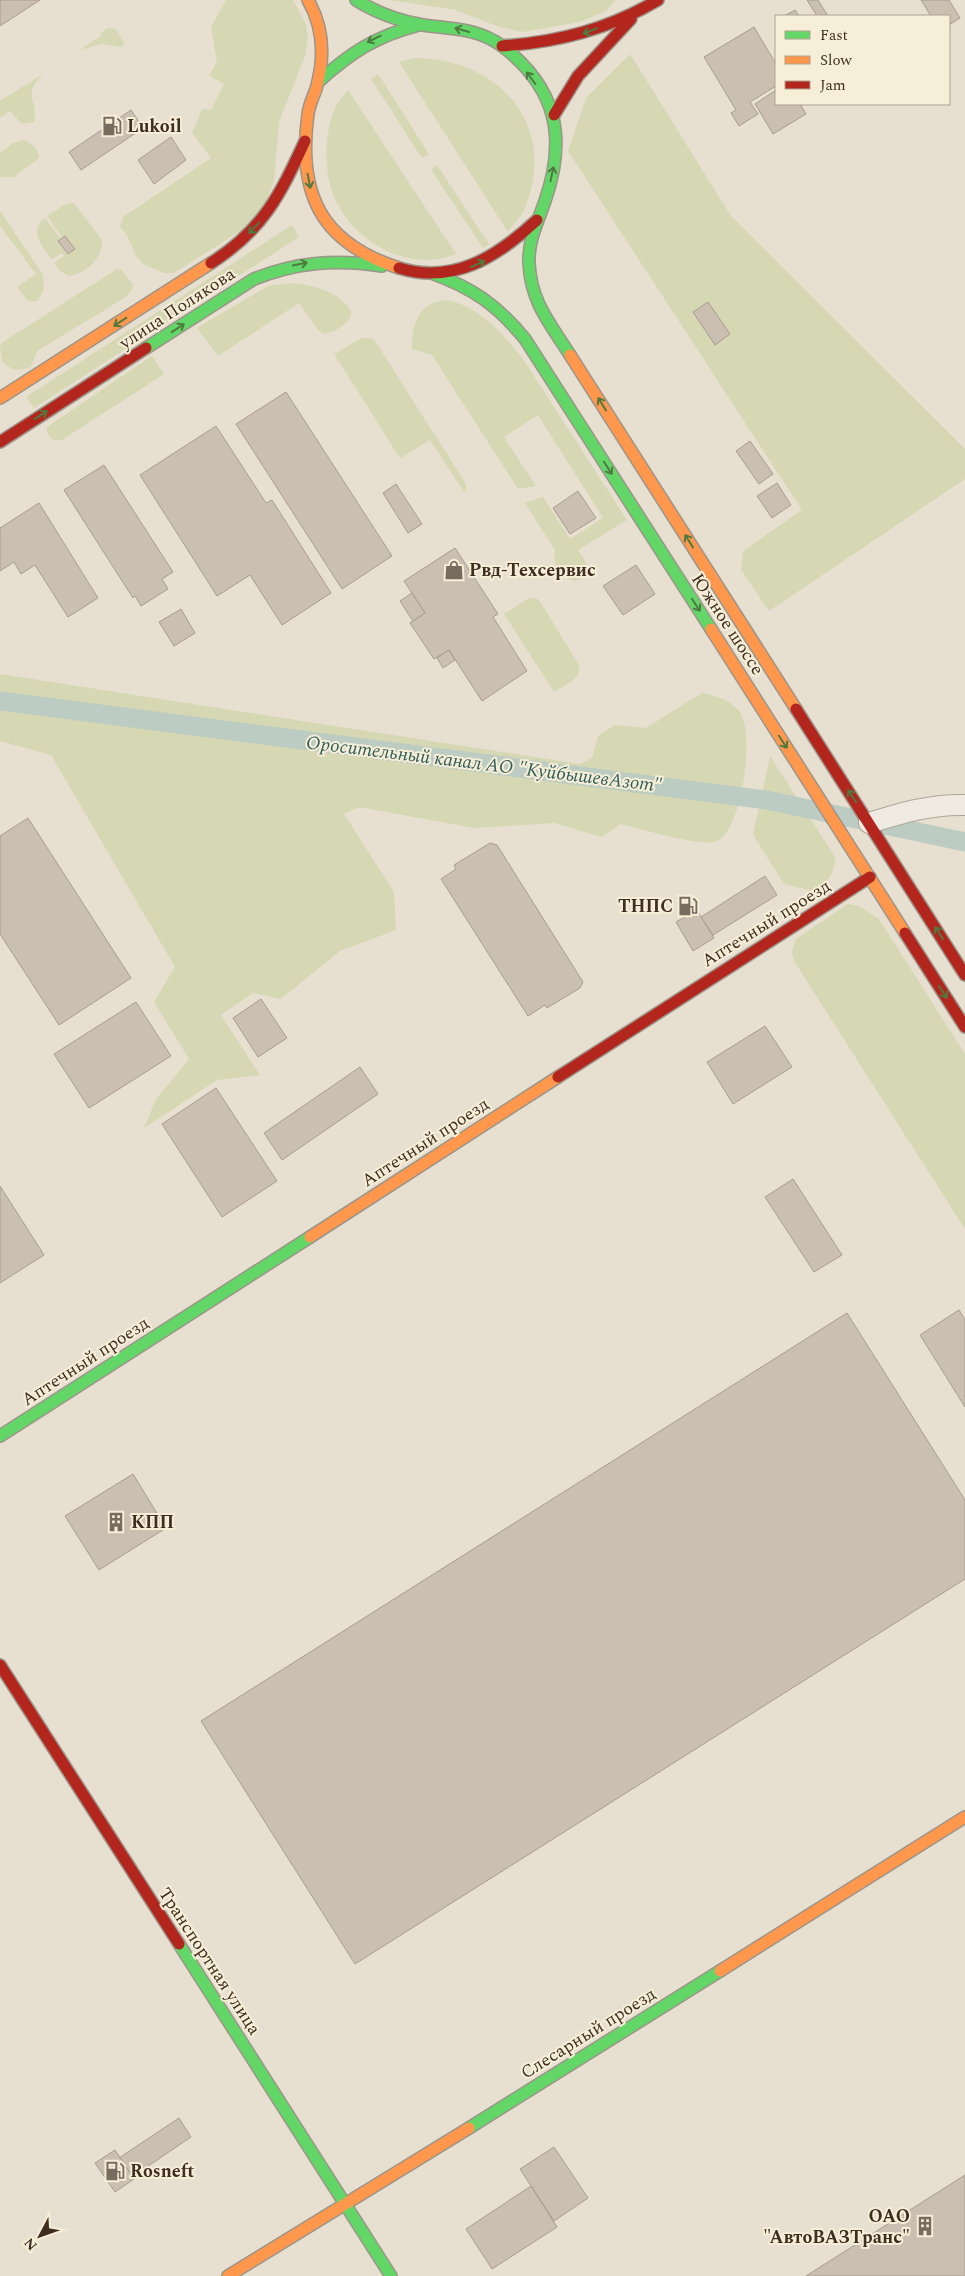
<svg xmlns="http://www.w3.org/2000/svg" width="965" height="2276" viewBox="0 0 965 2276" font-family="Spectral,serif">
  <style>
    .green { fill: #d6d7b3 }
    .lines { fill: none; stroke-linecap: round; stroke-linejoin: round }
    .canal { stroke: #bcccc2; stroke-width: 19 }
    .building { fill: #cbbfb2; stroke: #a89c90 }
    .street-casing { stroke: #ada599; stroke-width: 22 }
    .fast-casing { stroke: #9c958a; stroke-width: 14 }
    .slow-casing { stroke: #9c958a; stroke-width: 14 }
    .jam-casing { stroke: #9c958a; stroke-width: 14 }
    .street { stroke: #efebe3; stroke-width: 20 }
    .fast { stroke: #63d668; stroke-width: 11 }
    .slow { stroke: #ff974d; stroke-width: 11 }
    .jam { stroke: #b3261e; stroke-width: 11 }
    .oneway { stroke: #4e7a40 }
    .labels { text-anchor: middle; stroke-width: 4; stroke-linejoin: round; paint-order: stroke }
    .poi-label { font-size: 18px; font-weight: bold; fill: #3d2e20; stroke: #f7eed8; text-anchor: start }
    .street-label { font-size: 18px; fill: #3d2e20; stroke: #f7eed8 }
    .water-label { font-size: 19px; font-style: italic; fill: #2f5d5a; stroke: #f7eed8 }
  </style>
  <rect width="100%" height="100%" fill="#e7e0d1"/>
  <g class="green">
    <path d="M226 0H293L306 24 308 39 305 56 279 122 274 181 259 219 174 273H164L143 264 136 256 127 235 120 227 123 217 211 158 192 133 202 109 211 110 224 84 209 76 217 62 211 27Z"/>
    <path d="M389 0H616L606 11 580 22 523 32 499 27 456 10Z"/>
    <path d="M108 28 115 29 124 42 123 46 119 47 102 44 80 50 102 35 100 33Z"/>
    <path d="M630 54 731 216 965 449V479L769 611 741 570 743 551 802 510 568 151 586 98Z"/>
    <path d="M414 58C499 58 560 126 524 210 520 218 513 225 508 232L399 62Z"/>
    <path d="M43 74C21 96 39 100 34 122L22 124 10 111 0 118V101Z"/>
    <path d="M378 74 429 154 422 158 371 79Z"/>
    <path d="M348 90 456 254C409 273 355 243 335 199 323 173 324 134 335 108 338 102 344 95 348 90Z"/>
    <path d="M23 140C31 142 39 150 39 158L14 177H0V153L13 143Z"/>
    <path d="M437 165 489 244 483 248 431 170Z"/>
    <path d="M74 203 102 240C103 258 87 273 69 276L60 271 54 263 64 256 62 253 52 259C42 246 28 231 45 218L60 238 62 237 47 216 64 205Z"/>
    <path d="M0 211 43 275 44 290 37 301H28L17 287 36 274 0 226Z"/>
    <path d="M292 225 299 237 34 408 26 397Z"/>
    <path d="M117 269 122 270 133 285 132 290 126 297 37 351 31 367C20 371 11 371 2 361L0 345 3 342Z"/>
    <path d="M289 283C311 285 339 290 351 311 352 323 335 332 324 334L319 331 299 303 218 356 197 328 268 286Z"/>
    <path d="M446 300C480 306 503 334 523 359L627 520 578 550 589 568V573L575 581C560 576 552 566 555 550L525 503 543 497 570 539 603 518 538 415 504 437 536 486 518 489 432 355 412 349C412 324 418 303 446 300Z"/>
    <path d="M362 338H371L375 341 466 484V490L464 492 430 440 400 458 334 354Z"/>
    <path d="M152 356 164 374 62 440H53C49 436 46 433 47 427Z"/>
    <path d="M529 598 538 599 541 603 579 665C582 680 564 685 554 692L504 614Z"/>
    <path d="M0 674 580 764 592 758 598 736 615 725 646 728 702 693C717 696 729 699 739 711 756 730 742 835 715 842 698 846 641 829 621 824L602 837 554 823 474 828 359 807 344 814 394 892 396 930 340 951 281 999 253 993 221 1015 260 1075 217 1080 144 1128 156 1099 189 1059 154 1002 175 967 51 755 0 741Z"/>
    <path d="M770 756 835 857C835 872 828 885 813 891L784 884 753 835Z"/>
    <path d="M848 904 859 906 879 919 965 1054V1229L794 961 792 952 796 939Z"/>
  </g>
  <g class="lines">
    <path class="canal" d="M0 701 766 800 965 842"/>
  </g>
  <g class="building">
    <path d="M0 0H40L0 26Z"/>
    <path d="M807 0H818L828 16H817Z"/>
    <path d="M921 0H949L960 18 949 25V16H931Z"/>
    <path d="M795 10 799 16H784Z"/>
    <path d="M754 27 776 64V86L750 102 758 114 739 126 731 113 736 110 704 57Z"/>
    <path d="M776 90V104H800L806 114 773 134 755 104Z"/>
    <path d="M131 110 143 128 81 170 69 152Z"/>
    <path d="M171 137 186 160 154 184 138 160Z"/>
    <path d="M65 236 75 249 68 254 58 241Z"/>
    <path d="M708 302 730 334 715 345 693 312Z"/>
    <path d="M286 392 392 556 342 589 236 424Z"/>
    <path d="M216 426 266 503 272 500 331 593 282 625 250 575 217 596 140 475Z"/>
    <path d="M750 441 773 474 759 484 736 451Z"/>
    <path d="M104 465 173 572 162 579 168 589 141 606 135 596 133 598 64 490Z"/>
    <path d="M777 483 791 505 772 518 757 496Z"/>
    <path d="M396 484 422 524 408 533 383 493Z"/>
    <path d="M578 491 596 518 570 534 553 508Z"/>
    <path d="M39 503 98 598 68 617 35 565 21 574 14 562 0 571V528Z"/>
    <path d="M455 548 498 614 493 617 527 671 482 701 449 650 434 659 410 623 425 613 404 581Z"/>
    <path d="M636 565 655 594 623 615 603 586Z"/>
    <path d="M412 593 425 613 413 621 400 601Z"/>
    <path d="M181 609 195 633 174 646 159 622Z"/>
    <path d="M449 650 455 660 443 668 437 658Z"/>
    <path d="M28 818 131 978 59 1025 0 934V836Z"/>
    <path d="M490 843 497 845 583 982 580 988 547 1008 545 1005 528 1016 441 879 456 869 454 865Z"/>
    <path d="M765 876 777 895 713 935 701 917Z"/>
    <path d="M697 910 714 938 693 951 676 922Z"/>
    <path d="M261 999 287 1038 258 1057 233 1018Z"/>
    <path d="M136 1002 171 1056 89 1108 54 1054Z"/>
    <path d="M765 1026 792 1067 733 1104 707 1062Z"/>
    <path d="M360 1067 378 1094 282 1160 264 1133Z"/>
    <path d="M216 1088 277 1181 222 1217 162 1124Z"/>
    <path d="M793 1179 842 1255 814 1272 765 1197Z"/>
    <path d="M0 1186 44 1255 0 1283Z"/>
    <path d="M959 1310 965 1320V1407L920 1335Z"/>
    <path d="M847 1313 965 1500V1579L355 1964 201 1721Z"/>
    <path d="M133 1474 166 1528 99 1570 65 1516Z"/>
    <path d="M179 2118 191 2137 132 2177 119 2158Z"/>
    <path d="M554 2147 588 2198 554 2221 520 2169Z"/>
    <path d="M115 2150 134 2179 115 2192 95 2163Z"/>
    <path d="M965 2175V2276H806Z"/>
    <path d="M531 2186 557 2227 492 2269 466 2229Z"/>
  </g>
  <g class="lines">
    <defs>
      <path id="street" d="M869 823C901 813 931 804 965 805"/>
      <g id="fast">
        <path d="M356 0C377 13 399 21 423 25 451 29 478 28 502 46 557 88 567 138 545 201 538 222 528 240 529 263 531 303 550 323 570 355"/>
        <path d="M318 82C350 53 376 36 419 25"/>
        <path d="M431 273C473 288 497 305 525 339L711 629"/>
        <path d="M146 348 254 279C297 262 336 259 382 266"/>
        <path d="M0 1436 310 1237"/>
        <path d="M179 1944 391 2276"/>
        <path d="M469 2128 720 1971"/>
      </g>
      <g id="slow">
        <path d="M308 0C324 28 325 58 316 89 313 97 309 106 308 114 297 194 321 243 399 268"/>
        <path d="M570 355 796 709"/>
        <path d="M0 398 211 263"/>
        <path d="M711 629 905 933"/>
        <path d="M310 1237 558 1077"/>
        <path d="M720 1971 965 1817"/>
        <path d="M228 2276 469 2128"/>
      </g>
      <g id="jam">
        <path d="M502 46C559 42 609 29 658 0"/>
        <path d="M554 115 578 76 631 19"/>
        <path d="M211 263C263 230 280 195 305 141"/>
        <path d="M399 268C454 285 498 256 537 220"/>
        <path d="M0 442 146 348"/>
        <path d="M796 709 965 975"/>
        <path d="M905 933 965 1027"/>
        <path d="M558 1077 870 877"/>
        <path d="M0 1665 179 1944"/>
      </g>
    </defs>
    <use href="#street" class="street-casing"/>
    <use href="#fast" class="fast-casing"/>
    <use href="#slow" class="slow-casing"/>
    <use href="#jam" class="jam-casing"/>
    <use href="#street" class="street"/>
    <use href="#fast" class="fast"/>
    <use href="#slow" class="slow"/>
    <use href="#jam" class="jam"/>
  </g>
  <defs><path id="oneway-shaft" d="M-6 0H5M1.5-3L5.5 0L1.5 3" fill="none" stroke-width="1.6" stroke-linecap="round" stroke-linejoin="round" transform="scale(1.25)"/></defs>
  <g class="oneway">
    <use href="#oneway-shaft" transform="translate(462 30) rotate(-164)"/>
    <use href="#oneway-shaft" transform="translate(590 31) rotate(159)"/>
    <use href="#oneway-shaft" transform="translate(374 39) rotate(154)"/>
    <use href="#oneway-shaft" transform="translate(531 78) rotate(-127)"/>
    <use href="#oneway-shaft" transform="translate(552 174) rotate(-78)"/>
    <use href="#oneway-shaft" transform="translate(309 181) rotate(79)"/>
    <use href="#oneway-shaft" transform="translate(254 228) rotate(134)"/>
    <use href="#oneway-shaft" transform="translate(300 264) rotate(-11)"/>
    <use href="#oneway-shaft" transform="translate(478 264) rotate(-24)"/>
    <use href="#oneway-shaft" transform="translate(120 322) rotate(147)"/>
    <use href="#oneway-shaft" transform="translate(178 328) rotate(-33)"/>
    <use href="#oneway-shaft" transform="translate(602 404) rotate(-122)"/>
    <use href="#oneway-shaft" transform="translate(41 415) rotate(-33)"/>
    <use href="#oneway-shaft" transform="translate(608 468) rotate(57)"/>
    <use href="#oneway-shaft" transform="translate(689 541) rotate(-122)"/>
    <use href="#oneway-shaft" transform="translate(696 605) rotate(57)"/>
    <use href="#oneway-shaft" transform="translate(783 742) rotate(57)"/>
    <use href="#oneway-shaft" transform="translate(852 796) rotate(-123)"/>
    <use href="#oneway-shaft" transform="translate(939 933) rotate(-123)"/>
    <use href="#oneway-shaft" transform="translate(943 992) rotate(57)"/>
  </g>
  <defs>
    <symbol id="fuel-bare" viewBox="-9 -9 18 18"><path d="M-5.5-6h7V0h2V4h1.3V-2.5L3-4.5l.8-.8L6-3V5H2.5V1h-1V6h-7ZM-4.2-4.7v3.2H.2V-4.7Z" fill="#786c5e" stroke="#f7eed8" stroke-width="2.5" paint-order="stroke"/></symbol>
    <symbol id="shop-bare" viewBox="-9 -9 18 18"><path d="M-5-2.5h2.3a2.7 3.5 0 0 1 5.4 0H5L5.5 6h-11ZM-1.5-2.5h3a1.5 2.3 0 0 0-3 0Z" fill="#786c5e" stroke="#f7eed8" stroke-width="2.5" paint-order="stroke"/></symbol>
    <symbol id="building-bare" viewBox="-9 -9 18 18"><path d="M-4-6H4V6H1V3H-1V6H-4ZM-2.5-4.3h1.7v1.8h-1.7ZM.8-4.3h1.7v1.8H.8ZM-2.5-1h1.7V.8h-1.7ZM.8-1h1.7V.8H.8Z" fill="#786c5e" stroke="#f7eed8" stroke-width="2.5" paint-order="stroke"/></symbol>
  </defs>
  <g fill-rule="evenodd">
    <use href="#fuel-bare" x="98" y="112" width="28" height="28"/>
    <use href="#shop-bare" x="440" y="556" width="28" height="28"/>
    <use href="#fuel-bare" x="674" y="892" width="28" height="28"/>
    <use href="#building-bare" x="102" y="1508" width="28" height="28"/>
    <use href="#fuel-bare" x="101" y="2157" width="28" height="28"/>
    <use href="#building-bare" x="911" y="2212" width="28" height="28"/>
  </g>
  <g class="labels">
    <g class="poi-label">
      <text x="127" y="132">Lukoil</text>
      <text x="469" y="576">Рвд-Техсервис</text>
      <text x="673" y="912" text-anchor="end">ТНПС</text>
      <text x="131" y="1528">КПП</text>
      <text x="130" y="2177">Rosneft</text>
      <text x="910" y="2222" text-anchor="end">ОАО<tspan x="910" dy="21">"АвтоВАЗТранс"</tspan></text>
    </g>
    <g class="street-label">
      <text transform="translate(177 308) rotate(-33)" y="6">улица Полякова</text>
      <text transform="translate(728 624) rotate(57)" y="6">Южное шоссе</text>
      <text transform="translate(766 923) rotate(-32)" y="6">Аптечный проезд</text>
      <text transform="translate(425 1142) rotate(-33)" y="6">Аптечный проезд</text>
      <text transform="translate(85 1361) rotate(-33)" y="6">Аптечный проезд</text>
      <text transform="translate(210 1961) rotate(57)" y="6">Транспортная улица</text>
      <text transform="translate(588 2033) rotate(-32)" y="6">Слесарный проезд</text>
    </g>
    <g class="water-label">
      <text transform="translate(484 763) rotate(7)" y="7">Оросительный канал АО "КуйбышевАзот"</text>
    </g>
  </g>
  <rect x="775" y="15" width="175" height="90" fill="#f7eed8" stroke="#ada18e"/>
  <rect x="785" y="31" width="25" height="8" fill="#63d668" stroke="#ada18e"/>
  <text x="820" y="40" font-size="15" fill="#3d2e20">Fast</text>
  <rect x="785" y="56" width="25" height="8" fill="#ff974d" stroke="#ada18e"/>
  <text x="820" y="65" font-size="15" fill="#3d2e20">Slow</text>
  <rect x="785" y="81" width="25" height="8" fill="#b3261e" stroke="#ada18e"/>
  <text x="820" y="90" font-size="15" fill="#3d2e20">Jam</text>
  <g transform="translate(40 2236) rotate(229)" stroke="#f7eed8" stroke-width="4" paint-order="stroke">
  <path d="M0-4L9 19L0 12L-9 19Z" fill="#3d2e20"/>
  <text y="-8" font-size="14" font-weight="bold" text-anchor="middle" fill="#3d2e20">N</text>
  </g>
</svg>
